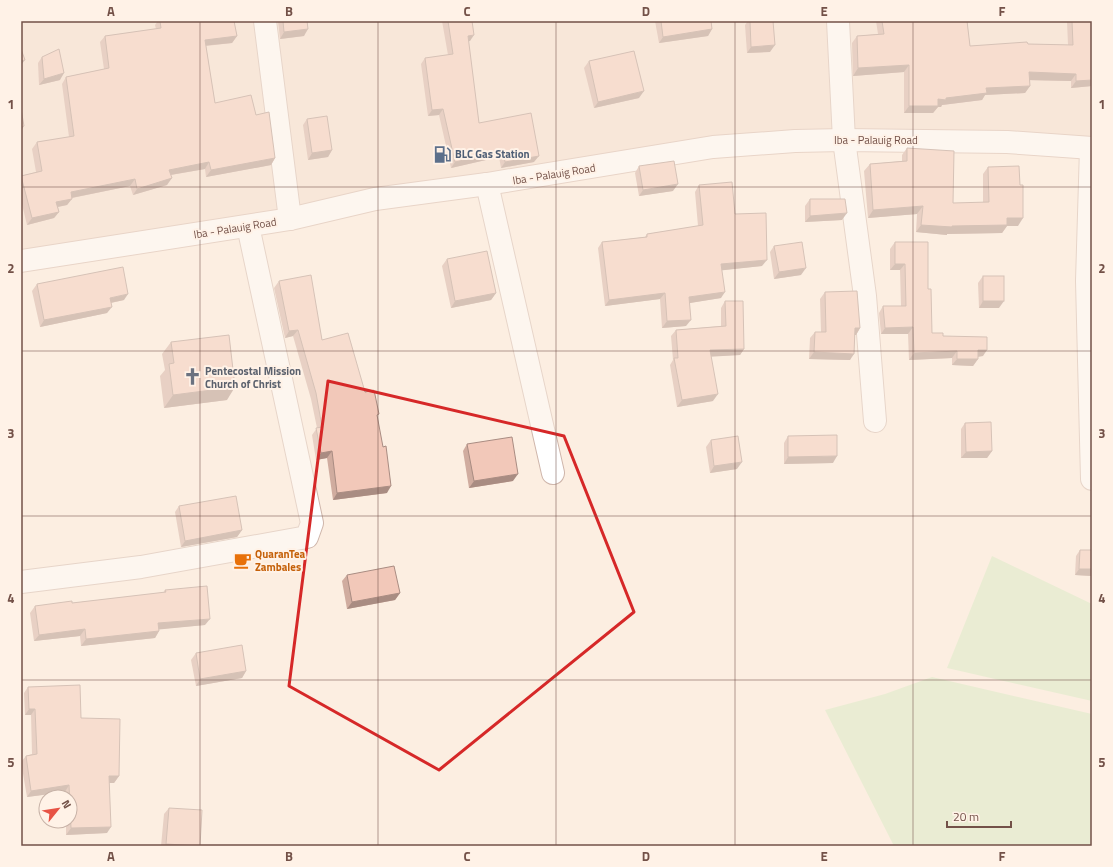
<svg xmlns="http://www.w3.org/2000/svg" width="1113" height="867" viewBox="0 0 1113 867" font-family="'Titillium Web',sans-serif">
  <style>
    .residential { fill: #f4decf }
    .green { fill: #d6e9c0 }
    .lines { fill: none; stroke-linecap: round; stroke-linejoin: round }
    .street-casing { stroke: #cfb6ab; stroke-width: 24 }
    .secondary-casing { stroke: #d2b5a8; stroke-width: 24 }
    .street { stroke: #fff; stroke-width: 22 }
    .secondary { stroke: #fff; stroke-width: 22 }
    .wall { fill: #d0ac9f }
    .shaded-wall { fill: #a98c82 }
    .building { fill: #f2c8b9; stroke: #a98c82 }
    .marked { fill: none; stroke: #d62828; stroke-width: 3; stroke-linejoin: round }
    .grid { fill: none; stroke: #735148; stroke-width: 1; stroke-opacity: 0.55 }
    .labels { text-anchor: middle; stroke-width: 4; stroke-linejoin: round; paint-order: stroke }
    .street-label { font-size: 11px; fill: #735148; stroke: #fff2e7 }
    .service-label { font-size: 11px; font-weight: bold; fill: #4e5e75; stroke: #fff2e7; text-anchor: start }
    .worship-label { font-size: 11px; font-weight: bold; fill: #5b616d; stroke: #fff2e7; text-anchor: start }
    .food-label { font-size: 11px; font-weight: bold; fill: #c56008; stroke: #fff2e7; text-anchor: start }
    .neatline { fill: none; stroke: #735148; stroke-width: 1.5 }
    .grid-label { font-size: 13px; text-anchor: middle; font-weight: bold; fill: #735148 }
  </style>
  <rect width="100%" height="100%" fill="#fceee1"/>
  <path class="residential" d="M21 21H1092V147L844 138 21 259Z"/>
  <g class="green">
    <path d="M992 556 1092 604V701L947 668Z"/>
    <path d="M932 677 1092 714V846H894L825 710 885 694Z"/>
  </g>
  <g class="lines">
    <defs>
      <g id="street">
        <path d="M265 21 290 219"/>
        <path d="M838 21 844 140 865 296 875 421"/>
        <path d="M1091 148 1087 281 1092 479"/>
        <path d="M487 184 553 473"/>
        <path d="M21 582 141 567 307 537 312 523 248 226"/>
      </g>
      <path id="secondary" d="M21 261 290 219 375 199 487 184 713 147 795 141 844 140 1007 142 1092 148"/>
    </defs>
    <use href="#street" class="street-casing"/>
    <use href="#secondary" class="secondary-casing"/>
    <use href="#street" class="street"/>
    <use href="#secondary" class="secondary"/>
  </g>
  <g class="wall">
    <path d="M158 21H234L237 36 232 43 206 46 215 103 256 115 275 158 271 165 206 177 205 169 171 175 167 185 133 195 130 186 72 198 67 205 58 207 59 212 54 218 27 225 21 200V176L36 172 32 149 37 142 69 137 62 84 66 77 104 69 100 42 105 36 156 29 155 25Z"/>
    <path d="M278 21H307L304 36 280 39Z"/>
    <path d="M442 21H472L470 41H468L479 123 534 162 501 168 499 157 451 168 439 115 428 116 421 64 425 58 448 55Z"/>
    <path d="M655 21H711L712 29 708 36 659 43Z"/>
    <path d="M748 21H773L770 52 747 53 745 25Z"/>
    <path d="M876 21H967L970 46 1028 44 1068 45 1067 21H1092V86L1071 88V81L1030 80V86L1025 93 985 95 982 100 942 105 941 107H938L933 113H904V72L853 76 852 43 857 36 878 34Z"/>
    <path d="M42 57 60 80 39 85 38 63Z"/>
    <path d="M589 61 639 98 594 108 584 68Z"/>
    <path d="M307 119 332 150 328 157 308 160 303 125Z"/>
    <path d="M907 148 953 203H983V174L988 167 1018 226H1007L1002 233 947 234V235L916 232 917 214 868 218 864 171 870 164 902 161V155Z"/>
    <path d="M639 166 673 191 639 196 635 173Z"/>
    <path d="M699 185 735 214 762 266 722 270 721 298 689 303 686 326 662 328 660 299 605 306 598 248 602 242 645 237 647 234 698 226 695 192Z"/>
    <path d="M810 199 842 220 805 222V206Z"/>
    <path d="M895 242 928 289 932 333 943 336 983 356 978 357V359L973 366 952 365V358L909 360 908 334H881L879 313 883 306H901L900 270H890V249Z"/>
    <path d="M774 246 801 275 774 279 770 252Z"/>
    <path d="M447 259 496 293 491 300 451 308 442 266Z"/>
    <path d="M983 276 999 308H979L978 283Z"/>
    <path d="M279 281 322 340 365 392 377 417 387 493 333 500 327 458 316 460 312 435 317 428 311 399 293 336 285 338 274 288Z"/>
    <path d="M37 284 124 300 111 303 107 313 40 327 32 291Z"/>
    <path d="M825 292 860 328 856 335H855L850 360 809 359 810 338 815 332H821L820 299Z"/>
    <path d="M725 301 744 349 740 355 711 356 713 401 677 407 670 365 673 360 671 336 676 330 721 326V308Z"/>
    <path d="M171 342 227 400 164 408 160 376 165 370 162 354Z"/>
    <path d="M965 423 992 451 987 458H961V429Z"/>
    <path d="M788 436 833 463 784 464V443Z"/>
    <path d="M711 440 737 469 710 473 706 447Z"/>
    <path d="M467 444 513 481 469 488 463 451Z"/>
    <path d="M179 506 242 530 237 537 181 547 175 512Z"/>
    <path d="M1080 550H1092V576L1075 575 1076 556Z"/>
    <path d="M347 575 400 593 395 600 347 609 342 581Z"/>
    <path d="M165 590 205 625 159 629V631L155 638 81 646 80 636 34 641 30 613 35 606 72 603 163 593Z"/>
    <path d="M196 653 246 671 242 678 196 686 191 660Z"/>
    <path d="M28 687 81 718 119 776 114 783H109L107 833 66 835V821H70V797H65V792L27 797 21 762 26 756 32 754 31 715H25L24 693Z"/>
    <path d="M169 808 200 846H161L164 814Z"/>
  </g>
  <g class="shaded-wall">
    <path d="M308 29 304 36 280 39 284 32Z"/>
    <path d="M712 29 708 36 659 43 663 37Z"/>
    <path d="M474 35 470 41 464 42 468 36Z"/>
    <path d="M237 36 232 43 201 46 205 40Z"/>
    <path d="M775 45 770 52 747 53 751 47Z"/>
    <path d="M25 60 21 65V61Z"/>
    <path d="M909 65 904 72 853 76 858 68Z"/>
    <path d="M1029 72 1076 74 1071 81 1024 80Z"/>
    <path d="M64 73 60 80 39 85 44 79Z"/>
    <path d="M1092 80V86L1071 88 1076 81Z"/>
    <path d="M1030 86 1025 93 985 95 982 100 942 105 941 107H938L933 113H904L909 106 986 88Z"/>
    <path d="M644 91 639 98 594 108 598 102Z"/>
    <path d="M443 109 439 115 428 116 432 110Z"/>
    <path d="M24 126 21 131V127Z"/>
    <path d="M332 150 328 157 308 160 312 153Z"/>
    <path d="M503 151 499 157 451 168 455 162Z"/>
    <path d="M539 156 534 162 501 168 505 162Z"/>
    <path d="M275 158 271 165 206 177 211 170Z"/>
    <path d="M209 162 205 169 164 176 169 170Z"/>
    <path d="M172 178 167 185 133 195 137 189Z"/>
    <path d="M135 179 130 186 66 199 71 192Z"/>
    <path d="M678 184 673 191 639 196 643 190Z"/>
    <path d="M72 199 67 205 52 208 56 202Z"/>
    <path d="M923 206 917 214 868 218 873 210Z"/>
    <path d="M59 212 54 218 27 225 32 218Z"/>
    <path d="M847 213 842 220 805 222 810 216Z"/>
    <path d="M1007 218H1023L1018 226H1007L1002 233 947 234V235L916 232 921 225 952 226Z"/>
    <path d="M767 260 762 266 716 271 721 264Z"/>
    <path d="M895 264H905L900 270H890Z"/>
    <path d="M806 268 801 275 774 279 779 272Z"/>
    <path d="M725 292 721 298 684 304 689 297Z"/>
    <path d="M496 293 491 300 451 308 455 301Z"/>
    <path d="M665 293 660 299 605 306 609 300Z"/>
    <path d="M128 294 124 300 105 304 110 298Z"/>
    <path d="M983 301H1004L999 308H979Z"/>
    <path d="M112 307 107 313 40 327 44 320Z"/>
    <path d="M691 320 686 326 662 328 667 321Z"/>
    <path d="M913 327 908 334H881L885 328Z"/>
    <path d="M855 328H860L856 335H851Z"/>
    <path d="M298 330 293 336 285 338 289 331Z"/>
    <path d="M744 349 740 355 706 357 710 350Z"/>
    <path d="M978 350H987L983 356 973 357Z"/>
    <path d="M957 351 952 358 909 360 914 353Z"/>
    <path d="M814 352 854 354 850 360 809 359Z"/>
    <path d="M957 359H978L973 366 952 365Z"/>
    <path d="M235 387 227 400 164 408 173 395Z"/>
    <path d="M718 394 713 401 677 407 682 400Z"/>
    <path d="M332 451 327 458 316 460 321 453Z"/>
    <path d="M992 451 987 458H961L966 452Z"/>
    <path d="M837 456 833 463 784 464 788 457Z"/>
    <path d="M742 462 737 469 710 473 714 466Z"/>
    <path d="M518 474 513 481 469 488 474 481Z"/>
    <path d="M391 486 387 493 333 500 337 493Z"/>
    <path d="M242 530 237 537 181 547 185 541Z"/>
    <path d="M1079 569H1092V576L1075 575Z"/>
    <path d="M400 593 395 600 347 609 352 602Z"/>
    <path d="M210 619 205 625 154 630 158 623Z"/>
    <path d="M85 629 80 636 34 641 39 635Z"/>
    <path d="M159 631 155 638 81 646 86 639Z"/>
    <path d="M246 671 242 678 196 686 200 679Z"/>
    <path d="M29 709H35L31 715H25Z"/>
    <path d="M109 776H119L114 783H104Z"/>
    <path d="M69 785 65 792 27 797 31 791Z"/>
    <path d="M111 827 107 833 66 835 71 828Z"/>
    <path d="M166 844 194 846H164Z"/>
  </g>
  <g class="building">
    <path d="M160 21H234L237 36 205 40 215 103 251 95 256 115 269 112 275 158 211 170 209 162 169 170 172 178 137 189 135 179 71 192 72 199 56 202 59 212 32 218 21 176 42 171 37 142 74 136 66 77 109 68 105 36 161 28Z"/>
    <path d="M283 21H307L308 29 284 32Z"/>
    <path d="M448 21H472L474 35 468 36 479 123 531 113 539 156 505 162 503 151 455 162 443 109 432 110 425 58 453 54Z"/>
    <path d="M661 21H711L712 29 663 37Z"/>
    <path d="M750 21H773L775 45 751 47Z"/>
    <path d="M882 21H967L970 46 1027 42 1028 44 1073 45 1072 21H1092V80L1076 81V74L1029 72 1030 86 986 88 987 93 946 98V100L938 99V106H909V65L858 68 857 36 884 34Z"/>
    <path d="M21 49 25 60 21 61Z"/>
    <path d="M59 49 64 73 44 79 42 57Z"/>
    <path d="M634 51 644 91 598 102 589 61Z"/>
    <path d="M21 109 24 126 21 127Z"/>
    <path d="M327 116 332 150 312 153 307 119Z"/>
    <path d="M907 148 954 151 953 203 989 202 988 167 1019 166 1020 185H1023V218H1007V225L952 226V227L921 225 923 206 873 210 870 164 907 161Z"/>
    <path d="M674 161 678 184 643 190 639 166Z"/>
    <path d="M732 182 735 214 766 213 767 260 721 264 725 292 689 297 691 320 667 321 665 293 609 300 602 242 647 237V234L703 225 699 185Z"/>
    <path d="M810 199H845L847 213 810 216Z"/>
    <path d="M802 242 806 268 779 272 774 246Z"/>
    <path d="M895 242H928V289H931L932 333H943V336L987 337V350H978V359H957V351L914 353 913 327 885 328 883 306H906L905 264H895Z"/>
    <path d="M487 251 496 293 455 301 447 259Z"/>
    <path d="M123 267 128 294 110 298 112 307 44 320 37 284Z"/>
    <path d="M311 275 322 340 348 333 365 392 374 390 379 414 377 415 383 447 386 446 391 486 337 493 332 451 321 453 316 428 322 427 316 393 298 330 289 331 279 281Z"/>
    <rect x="983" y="276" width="21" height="25"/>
    <path d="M857 291 860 328H855L854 354 814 352 815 332H826L825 292Z"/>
    <path d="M725 301H743L744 349 710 350 718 394 682 400 674 358H678L676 330 726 326Z"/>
    <path d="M229 335 235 387 173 395 169 364 174 363 171 342Z"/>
    <path d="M991 422 992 451 966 452 965 423Z"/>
    <path d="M837 435V456L788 457V436Z"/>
    <path d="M738 436 742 462 714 466 711 440Z"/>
    <path d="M512 437 518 474 474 481 467 444Z"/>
    <path d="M236 496 242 530 185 541 179 506Z"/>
    <path d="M1080 550H1092V569H1079Z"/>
    <path d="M394 566 400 593 352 602 347 575Z"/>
    <path d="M207 586 210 619 158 623 159 631 86 639 85 629 39 635 35 606 72 601V603L166 592 165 590Z"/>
    <path d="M242 645 246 671 200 679 196 653Z"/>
    <path d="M80 685 81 718 120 719 119 776H109L111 827 71 828 69 785 31 791 26 756 37 754 35 709H29L28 687Z"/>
    <path d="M169 808 202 810 200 846 166 844Z"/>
  </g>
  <path d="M0 0H1113V867H0ZM328 381 564 436 634 612 439 770 289 686Z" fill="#fceee1" fill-opacity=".55" fill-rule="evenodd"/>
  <path class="marked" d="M328 381 564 436 634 612 439 770 289 686Z"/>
  <path class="grid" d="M200 21V846M378 21V846M556 21V846M735 21V846M913 21V846M21 187H1092M21 351H1092M21 516H1092M21 680H1092"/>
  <defs>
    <symbol id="fuel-bare" viewBox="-9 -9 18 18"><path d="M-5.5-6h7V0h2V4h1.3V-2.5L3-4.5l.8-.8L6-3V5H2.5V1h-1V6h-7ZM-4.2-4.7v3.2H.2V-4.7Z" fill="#5c6f8a" stroke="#fff2e7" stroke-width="2.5" paint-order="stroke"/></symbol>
    <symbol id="church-bare" viewBox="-9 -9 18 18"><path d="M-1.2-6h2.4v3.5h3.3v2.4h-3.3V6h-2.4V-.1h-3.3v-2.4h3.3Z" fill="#6b7280" stroke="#fff2e7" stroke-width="2.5" paint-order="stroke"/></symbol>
    <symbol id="cafe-bare" viewBox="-9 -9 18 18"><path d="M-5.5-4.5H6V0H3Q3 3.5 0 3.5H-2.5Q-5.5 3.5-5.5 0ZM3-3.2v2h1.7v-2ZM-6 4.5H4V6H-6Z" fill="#e8710a" stroke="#fff2e7" stroke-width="2.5" paint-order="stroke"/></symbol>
  </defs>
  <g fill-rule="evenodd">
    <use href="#fuel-bare" x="430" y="142" width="25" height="25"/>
    <use href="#church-bare" x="180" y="364" width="25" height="25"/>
    <use href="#cafe-bare" x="230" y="548" width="25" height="25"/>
  </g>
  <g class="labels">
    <g class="street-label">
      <text x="876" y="144">Iba - Palauig Road</text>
      <text transform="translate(554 174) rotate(-9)" y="4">Iba - Palauig Road</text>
      <text transform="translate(235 228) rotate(-9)" y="4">Iba - Palauig Road</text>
    </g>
    <g class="service-label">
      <text x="455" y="158">BLC Gas Station</text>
    </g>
    <g class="worship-label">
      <text x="205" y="375">Pentecostal Mission<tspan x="205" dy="13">Church of Christ</tspan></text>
    </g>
    <g class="food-label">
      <text x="255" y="558">QuaranTea<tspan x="255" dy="13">Zambales</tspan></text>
    </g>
  </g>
  <rect width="1113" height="867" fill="none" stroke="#fff2e7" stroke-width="44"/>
  <g transform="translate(58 809) rotate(60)"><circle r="19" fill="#fff2e7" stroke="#c7b2a7"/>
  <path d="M0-3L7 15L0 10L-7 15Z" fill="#e75345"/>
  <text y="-6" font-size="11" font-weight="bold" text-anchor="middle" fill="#735148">N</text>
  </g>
  <path d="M947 821v6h64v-6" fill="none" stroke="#735148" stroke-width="2"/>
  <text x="953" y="821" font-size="12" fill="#735148" stroke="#fff2e7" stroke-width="3" paint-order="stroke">20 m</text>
  <rect x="22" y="22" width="1069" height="823" class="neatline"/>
  <g class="grid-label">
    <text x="111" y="16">A</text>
    <text x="289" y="16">B</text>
    <text x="467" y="16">C</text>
    <text x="646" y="16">D</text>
    <text x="824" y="16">E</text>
    <text x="1002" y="16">F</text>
    <text x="11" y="109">1</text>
    <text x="1102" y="109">1</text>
    <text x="11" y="273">2</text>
    <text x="1102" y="273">2</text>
    <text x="11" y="438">3</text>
    <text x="1102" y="438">3</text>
    <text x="11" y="603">4</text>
    <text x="1102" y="603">4</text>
    <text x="11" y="767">5</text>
    <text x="1102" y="767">5</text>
    <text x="111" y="861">A</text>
    <text x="289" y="861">B</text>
    <text x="467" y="861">C</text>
    <text x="646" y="861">D</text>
    <text x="824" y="861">E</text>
    <text x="1002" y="861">F</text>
  </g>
</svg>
